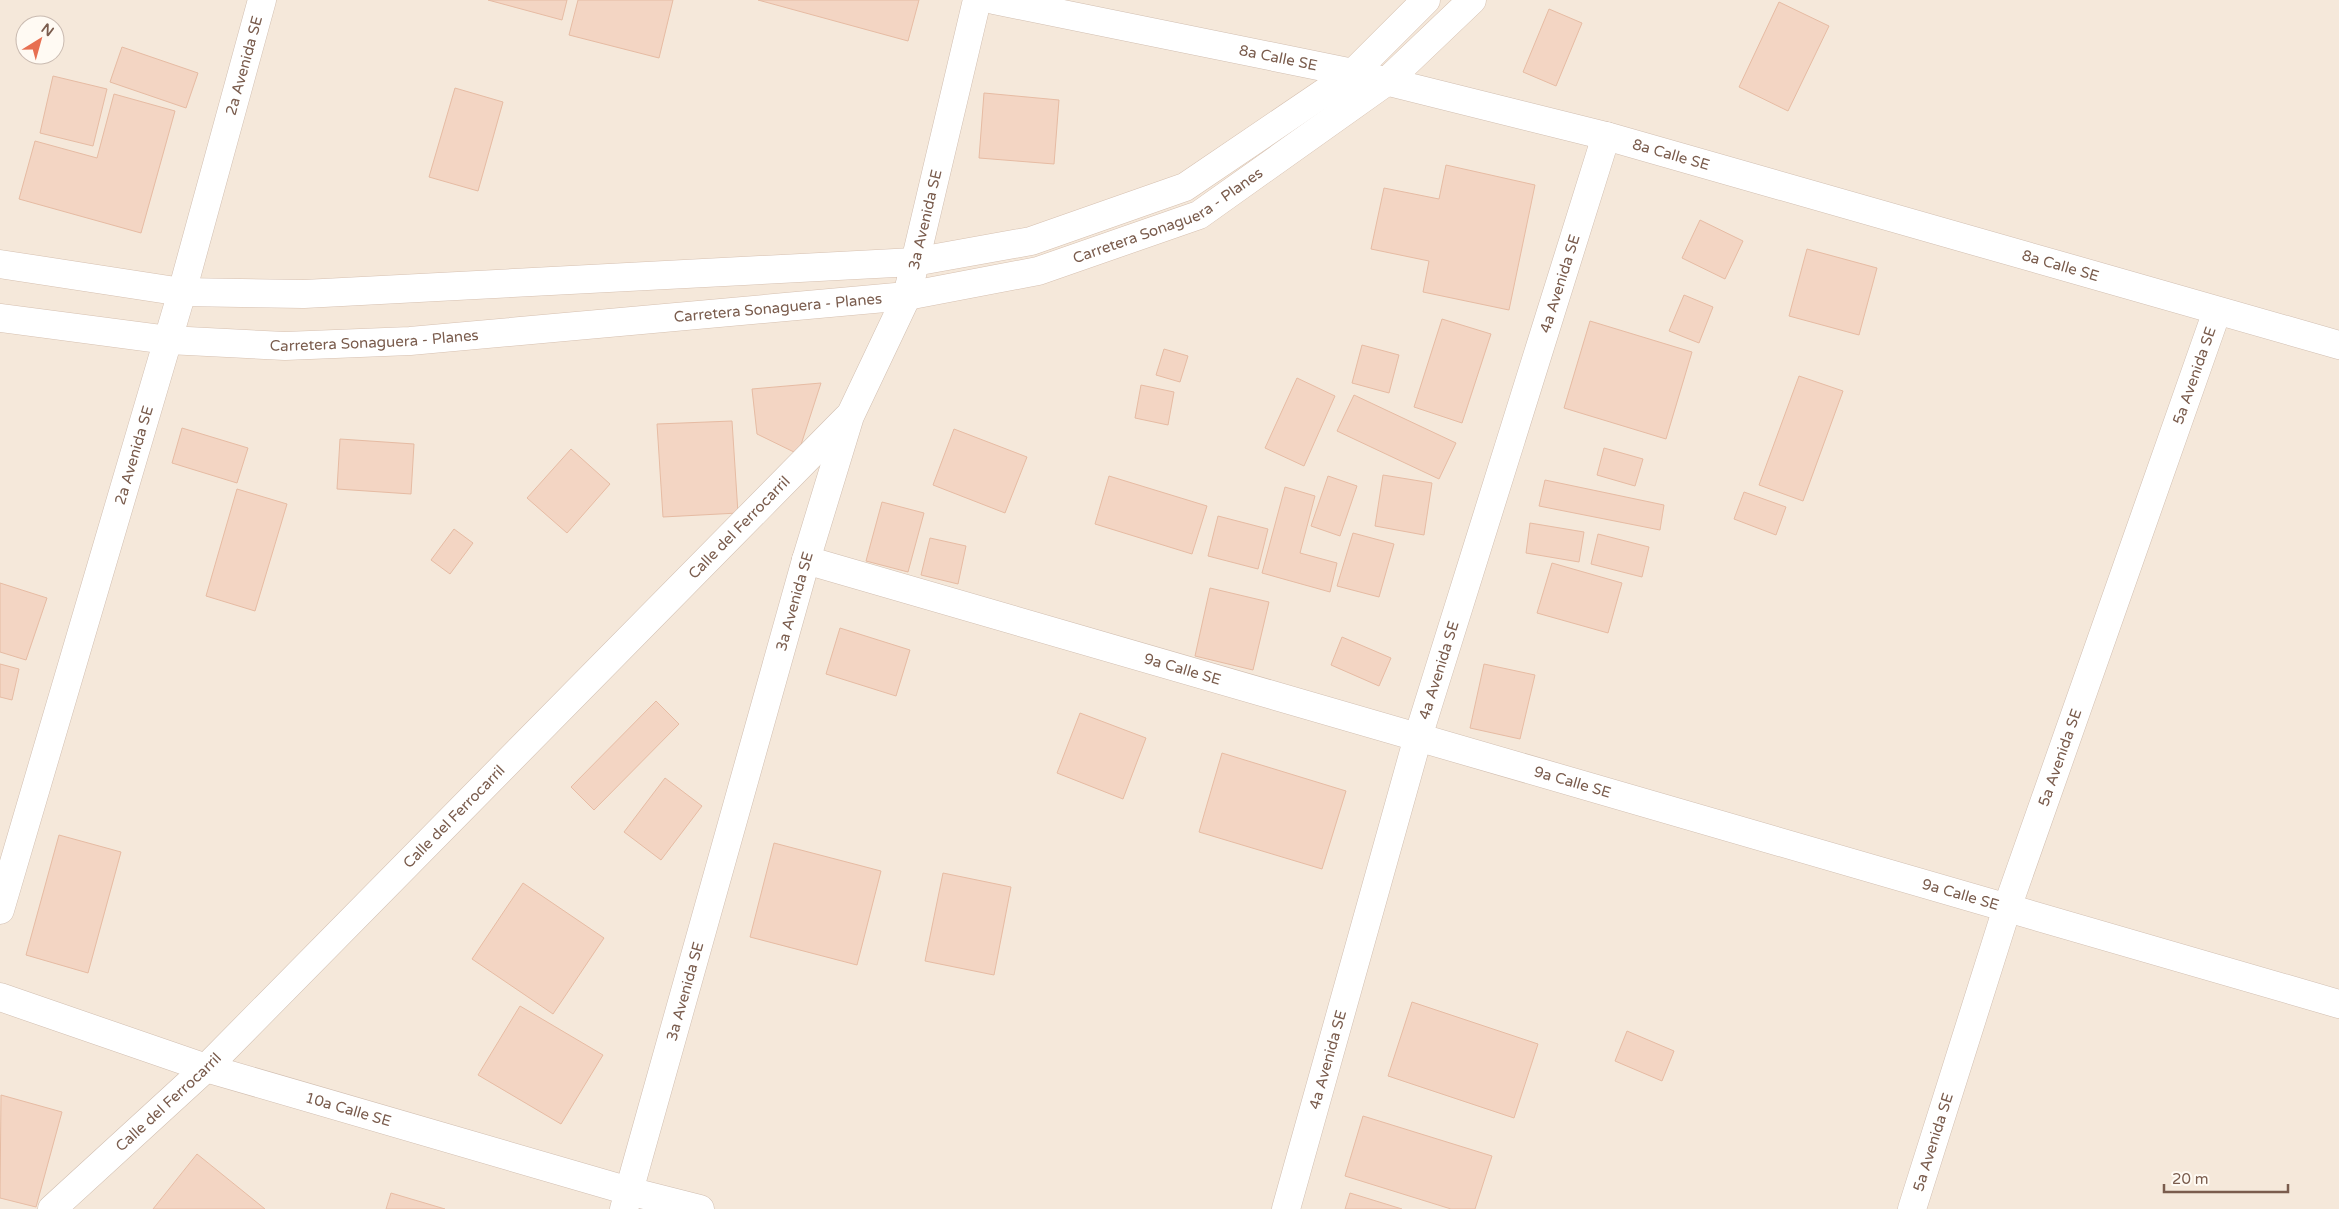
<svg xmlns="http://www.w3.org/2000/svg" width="2339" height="1209" viewBox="0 0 2339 1209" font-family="'Varela Round',sans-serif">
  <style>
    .residential { fill: #f5e8da; fill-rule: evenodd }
    .building { fill: #f3d5c3; stroke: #e6bba3 }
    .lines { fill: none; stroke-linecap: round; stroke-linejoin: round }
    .minor-casing { stroke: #d1beb0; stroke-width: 29 }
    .tertiary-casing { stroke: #d1beb0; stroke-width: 29 }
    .secondary-casing { stroke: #d6c0b0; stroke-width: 29 }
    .minor { stroke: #fff; stroke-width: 28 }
    .tertiary { stroke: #fff; stroke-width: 28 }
    .secondary { stroke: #fff; stroke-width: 28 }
    .labels { text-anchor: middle; stroke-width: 5; stroke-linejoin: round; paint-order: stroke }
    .street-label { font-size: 15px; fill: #7a5c4d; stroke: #fffaf3 }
  </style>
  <rect width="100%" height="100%" fill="#fdf6ec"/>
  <path class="residential" d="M0 0H2339V1209H0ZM25 25H55V55H25Z"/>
  <g class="building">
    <path d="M488 0H567L562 20Z"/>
    <path d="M578 0H673L659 58 569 35Z"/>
    <path d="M758 0H919L908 41Z"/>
    <path d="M1779 2 1829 26 1788 111 1739 87Z"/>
    <path d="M1549 9 1582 23 1556 86 1523 72Z"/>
    <path d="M122 47 198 73 186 108 110 82Z"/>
    <path d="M53 76 107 89 93 146 40 133Z"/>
    <path d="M455 88 503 102 478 191 429 177Z"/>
    <path d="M984 93 1059 100 1054 164 979 158Z"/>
    <path d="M114 94 175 111 141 233 19 199 35 141 97 158Z"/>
    <path d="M1446 165 1535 185 1509 310 1423 292 1429 261 1371 249 1384 188 1439 199Z"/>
    <path d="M1700 220 1743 241 1725 279 1682 258Z"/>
    <path d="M1807 249 1877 268 1859 335 1789 316Z"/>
    <path d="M1684 295 1713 307 1699 343 1669 331Z"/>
    <path d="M1442 319 1491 334 1462 423 1414 407Z"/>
    <path d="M1590 321 1692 352 1666 439 1564 408Z"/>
    <path d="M1362 345 1399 355 1389 393 1352 383Z"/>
    <path d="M1164 349 1188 356 1180 382 1156 375Z"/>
    <path d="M1799 376 1843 391 1803 501 1759 485Z"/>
    <path d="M1297 378 1335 396 1304 466 1265 448Z"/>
    <path d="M821 383 798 454 757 434 752 389Z"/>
    <path d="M1141 385 1174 392 1168 425 1135 418Z"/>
    <path d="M1354 395 1456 443 1439 479 1337 431Z"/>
    <path d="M732 421 738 513 663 517 657 424Z"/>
    <path d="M182 428 248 448 237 483 172 463Z"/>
    <path d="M954 429 1027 457 1005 513 933 485Z"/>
    <path d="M340 439 414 444 411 494 337 489Z"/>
    <path d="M1604 448 1643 459 1635 486 1597 475Z"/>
    <path d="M571 449 610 484 567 533 527 498Z"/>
    <path d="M1383 475 1432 483 1424 535 1375 526Z"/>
    <path d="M1109 476 1207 506 1192 554 1095 524Z"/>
    <path d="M1328 476 1357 486 1340 536 1311 526Z"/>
    <path d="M1545 480 1664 505 1660 530 1539 506Z"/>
    <path d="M1285 487 1315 496 1300 553 1337 563 1330 592 1262 573Z"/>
    <path d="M237 489 287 504 255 611 206 596Z"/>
    <path d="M1744 492 1786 507 1776 535 1734 519Z"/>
    <path d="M882 502 924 513 908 572 866 561Z"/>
    <path d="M1218 516 1268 529 1258 569 1208 556Z"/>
    <path d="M1530 523 1584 532 1579 562 1526 553Z"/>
    <path d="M454 529 473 543 450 574 431 560Z"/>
    <path d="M1353 533 1394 544 1379 597 1337 586Z"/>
    <path d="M1598 534 1649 547 1642 577 1591 564Z"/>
    <path d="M930 538 966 546 958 584 921 575Z"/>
    <path d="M1552 563 1622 583 1608 633 1537 613Z"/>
    <path d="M0 583 47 598 26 660 0 652Z"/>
    <path d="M1210 588 1269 602 1253 670 1195 656Z"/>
    <path d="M840 628 910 650 896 696 826 674Z"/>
    <path d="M1342 637 1391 658 1379 686 1331 665Z"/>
    <path d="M0 664 19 669 12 700 0 697Z"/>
    <path d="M1484 664 1535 675 1520 739 1470 728Z"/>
    <path d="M656 701 679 724 594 810 571 787Z"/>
    <path d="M1080 713 1146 738 1123 799 1057 773Z"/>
    <path d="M1222 753 1346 791 1322 869 1199 832Z"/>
    <path d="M665 778 702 806 661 860 624 832Z"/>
    <path d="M59 835 121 852 88 973 26 955Z"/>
    <path d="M774 843 881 871 857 965 750 937Z"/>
    <path d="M943 873 1011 887 994 975 925 961Z"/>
    <path d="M523 883 604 938 553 1014 472 959Z"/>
    <path d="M1412 1002 1538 1044 1514 1118 1388 1076Z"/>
    <path d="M520 1006 603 1055 561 1124 478 1075Z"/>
    <path d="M1627 1031 1674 1051 1662 1081 1615 1061Z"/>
    <path d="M1 1095 62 1112 36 1207 0 1198Z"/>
    <path d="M1363 1116 1492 1156 1475 1209H1451L1345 1176Z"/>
    <path d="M197 1154 265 1209H153Z"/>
    <path d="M391 1193 445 1209H386Z"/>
    <path d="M1350 1193 1402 1209H1345Z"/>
  </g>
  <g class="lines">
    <defs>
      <g id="minor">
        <path id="s1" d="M994 0 1353 73"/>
        <path id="s2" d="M806 560 2339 1004"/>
        <path id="s3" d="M0 910 182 292 262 0"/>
        <path id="s4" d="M0 997 206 1068 629 1191 700 1209"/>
        <path id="s5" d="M52 1209 206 1068 847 418"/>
        <path id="s6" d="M624 1209 806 560 850 416 907 296 977 0"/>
        <path id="s7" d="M1286 1209 1418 737 1606 136"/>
        <path id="s8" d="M1912 1209 2007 908 2217 311"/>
      </g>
      <g id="tertiary">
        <path id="s9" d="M1365 76 1606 136 2339 345"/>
      </g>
      <g id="secondary">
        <path d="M0 264 182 292 304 294 914 262 1031 241 1185 187 1353 73 1426 0"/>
        <path id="s10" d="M0 318 168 340 285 346 410 341 907 296 1038 271 1199 215 1386 82 1472 0"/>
      </g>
    </defs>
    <use href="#minor" class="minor-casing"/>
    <use href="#tertiary" class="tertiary-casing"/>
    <use href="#secondary" class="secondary-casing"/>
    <use href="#minor" class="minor"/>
    <use href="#tertiary" class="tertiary"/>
    <use href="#secondary" class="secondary"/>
  </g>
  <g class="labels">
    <g class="street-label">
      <text dy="5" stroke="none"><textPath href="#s1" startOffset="290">8a Calle SE</textPath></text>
      <text dy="5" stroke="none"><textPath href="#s3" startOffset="879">2a Avenida SE</textPath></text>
      <text dy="5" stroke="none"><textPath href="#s9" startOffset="316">8a Calle SE</textPath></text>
      <text dy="5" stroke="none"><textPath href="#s10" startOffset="1186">Carretera Sonaguera - Planes</textPath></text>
      <text dy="5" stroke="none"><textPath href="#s6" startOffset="1036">3a Avenida SE</textPath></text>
      <text dy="5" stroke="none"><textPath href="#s9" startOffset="721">8a Calle SE</textPath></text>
      <text dy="5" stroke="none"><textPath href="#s7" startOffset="965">4a Avenida SE</textPath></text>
      <text dy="5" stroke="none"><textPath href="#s10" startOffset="781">Carretera Sonaguera - Planes</textPath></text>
      <text dy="5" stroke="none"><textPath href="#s10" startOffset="376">Carretera Sonaguera - Planes</textPath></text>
      <text dy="5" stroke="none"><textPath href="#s8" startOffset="880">5a Avenida SE</textPath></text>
      <text dy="5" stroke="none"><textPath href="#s3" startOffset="474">2a Avenida SE</textPath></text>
      <text dy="5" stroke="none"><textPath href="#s5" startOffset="968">Calle del Ferrocarril</textPath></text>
      <text dy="5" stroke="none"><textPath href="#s6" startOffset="631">3a Avenida SE</textPath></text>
      <text dy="5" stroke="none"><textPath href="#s2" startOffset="392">9a Calle SE</textPath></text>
      <text dy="5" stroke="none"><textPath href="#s7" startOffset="560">4a Avenida SE</textPath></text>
      <text dy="5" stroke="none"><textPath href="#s8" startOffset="475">5a Avenida SE</textPath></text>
      <text dy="5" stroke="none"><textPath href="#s2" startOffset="798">9a Calle SE</textPath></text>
      <text dy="5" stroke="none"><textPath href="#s5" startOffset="562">Calle del Ferrocarril</textPath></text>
      <text dy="5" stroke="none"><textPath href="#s2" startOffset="1202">9a Calle SE</textPath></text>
      <text dy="5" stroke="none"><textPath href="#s6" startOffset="226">3a Avenida SE</textPath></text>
      <text dy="5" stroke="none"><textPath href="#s7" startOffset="155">4a Avenida SE</textPath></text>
      <text dy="5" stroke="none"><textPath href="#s5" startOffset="158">Calle del Ferrocarril</textPath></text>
      <text dy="5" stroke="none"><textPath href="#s4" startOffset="366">10a Calle SE</textPath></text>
      <text dy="5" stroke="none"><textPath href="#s8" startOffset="70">5a Avenida SE</textPath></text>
    </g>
  </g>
  <g transform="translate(40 40) rotate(37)"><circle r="24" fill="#fffaf3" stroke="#cabbb1"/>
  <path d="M0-4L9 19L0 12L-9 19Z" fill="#e76f51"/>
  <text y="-8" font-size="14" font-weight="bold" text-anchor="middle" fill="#7a5c4d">N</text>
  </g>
  <path d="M2164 1184v8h124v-8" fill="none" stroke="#7a5c4d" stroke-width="2.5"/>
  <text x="2172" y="1184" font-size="15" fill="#7a5c4d" stroke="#fffaf3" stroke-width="4" paint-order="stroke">20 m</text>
</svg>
